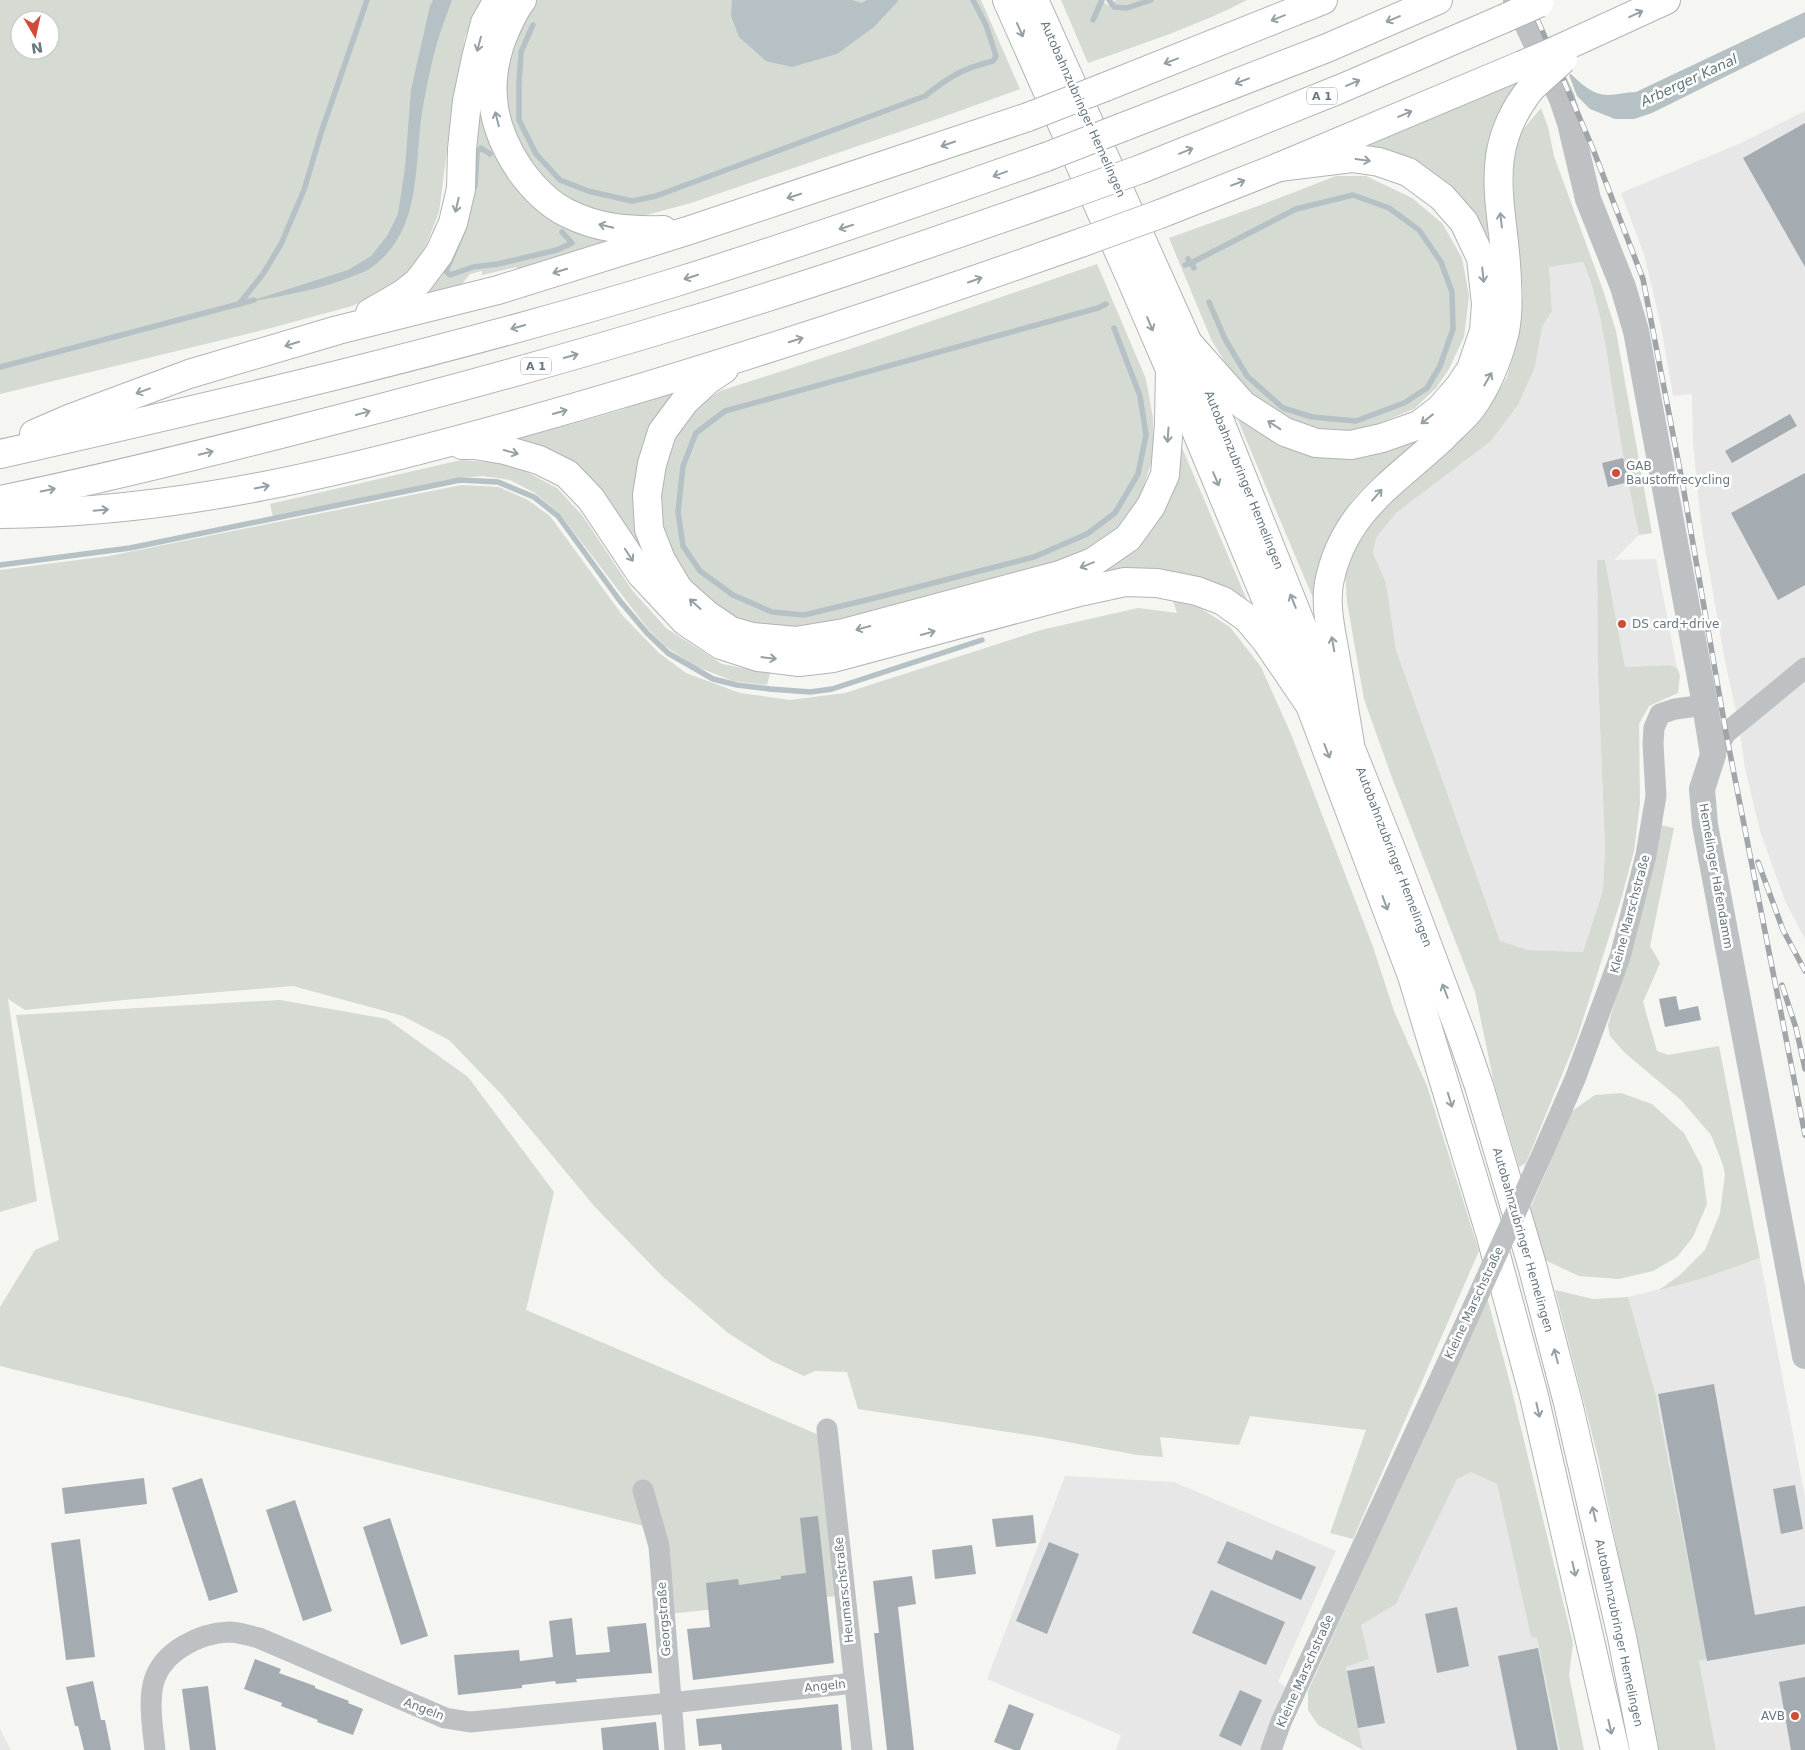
<svg xmlns="http://www.w3.org/2000/svg" width="1805" height="1750" viewBox="0 0 1805 1750" font-family="'DejaVu Sans',sans-serif">
  <style>
    .built { fill: #e6e7e6 }
    .green { fill: #d5dad2; fill-rule: evenodd }
    .water { fill: #b5c1c4 }
    .lines { fill: none; stroke-linecap: round; stroke-linejoin: round }
    .stream { stroke: #b5c1c4; stroke-width: 5.5 }
    .building { fill: #a5acb1 }
    .trunk-casing { stroke: #b0b4b7; stroke-width: 30 }
    .motorway-casing { stroke: #b0b4b7; stroke-width: 30 }
    .minor { stroke: #bdc1c4; stroke-width: 21 }
    .tertiary { stroke: #bdc1c4; stroke-width: 26 }
    .trunk { stroke: #fff; stroke-width: 28 }
    .motorway { stroke: #fff; stroke-width: 28 }
    .rail-casing { stroke: #9fa5a9; stroke-width: 5.5 }
    .rail { stroke: #fff; stroke-width: 4; stroke-dasharray: 11; stroke-linecap: butt }
    .motorway-bridge-casing { stroke: #b0b4b7; stroke-width: 30; stroke-linecap: butt }
    .minor-bridge { stroke: #bdc1c4; stroke-width: 21 }
    .motorway-bridge { stroke: #fff; stroke-width: 28 }
    .oneway { stroke: #95a0a6 }
    .poi-dot { fill: #d04c37; stroke: #fff; stroke-width: 2 }
    .labels { text-anchor: middle; stroke-width: 5; stroke-linejoin: round; paint-order: stroke }
    .shield { fill: #fff; stroke: #95a0a6; stroke-width: 1 }
    .shield-label { font-size: 11px; font-weight: bold; fill: #677780 }
    .street-label { font-size: 12px; fill: #677780; stroke: #fff }
    .poi-label { font-size: 12px; fill: #677780; stroke: #fff; text-anchor: start }
    .water-label { font-size: 14px; font-style: italic; fill: #63787d; stroke: #fff }
  </style>
  <rect width="100%" height="100%" fill="#f5f5f2"/>
  <g class="built">
    <path d="M1805 111V939L1785 901 1760 831 1745 768 1739 725 1725 661 1701 524 1693 443 1692 394 1673 396 1661 326 1644 254 1621 193 1741 143Z"/>
    <path d="M1583 262 1597 303 1604 334 1617 419 1639 535 1614 560 1656 559 1677 668 1670 665 1625 667 1605 560 1597 561 1598 675 1605 847 1603 890 1583 952 1528 950 1500 941 1396 650 1386 583 1373 553 1376 538 1396 513 1491 441 1518 405 1535 367 1542 327 1552 311 1549 267Z"/>
    <path d="M1760 1258 1805 1498V1750H1716L1699 1661 1707 1658 1628 1297 1701 1279Z"/>
    <path d="M1471 1472 1497 1484 1531 1636 1537 1638 1560 1750H1363L1346 1667 1368 1659 1361 1625 1396 1604 1457 1478Z"/>
    <path d="M1065 1476 1174 1482 1336 1551 1278 1682 1290 1689 1268 1750H1116L1121 1735 987 1679Z"/>
    <path d="M0 1729 11 1750H0Z"/>
  </g>
  <g class="green">
    <path d="M0 0H481L465 37 449 135 439 212 421 258 390 289 352 306 267 329 0 394ZM20 20H50V50H20Z"/>
    <path d="M535 0H881L896 3 899 0H981L1020 89 940 118 691 203 635 218 597 217 535 177 509 128 504 68 512 35Z"/>
    <path d="M1061 0H1100L1108 5 1116 0H1247C1197 26 1142 44 1088 63Z"/>
    <path d="M1521 76 1520 81C1512 93 1501 105 1496 117 1477 158 1486 206 1490 248L1470 218 1353 150Z"/>
    <path d="M1541 108 1548 127 1554 156 1603 290 1616 331 1652 533 1639 535C1631 496 1623 457 1617 418 1608 366 1604 312 1583 262L1549 267 1552 311 1542 327 1535 367 1518 405 1491 441 1396 513 1376 538 1373 553 1386 583 1396 650 1500 941 1528 950 1583 952 1603 890 1605 847 1598 675 1597 560H1605L1625 667 1670 665 1677 668 1680 675 1678 693 1649 706 1639 724 1640 803 1634 851 1622 896 1577 1038 1526 1163 1519 1167 1494 1083 1475 992 1391 775 1364 699 1347 602 1345 571 1364 532 1391 501 1451 449 1487 411 1507 377 1517 344 1523 292 1513 207 1514 156 1522 131Z"/>
    <path d="M482 109C488 157 515 201 559 223 576 232 596 236 614 242L521 271 516 267 482 275V271L470 274 458 289 408 301 418 292 476 111Z"/>
    <path d="M1336 176H1366L1412 198 1442 223 1462 258 1469 296 1464 337 1449 369 1436 388 1414 409 1352 434 1320 433 1280 419 1237 383 1211 339 1169 238 1258 206Z"/>
    <path d="M1097 264 1146 379 1153 418V458L1137 506 1112 536 1087 553 1049 568 846 620 798 629H770L729 616 689 584 668 549 657 511 662 471 677 434 692 411 720 391 859 346Z"/>
    <path d="M687 381 659 420 647 561 599 496 500 440 554 422 568 425 625 409 628 399Z"/>
    <path d="M1237 418 1277 442 1418 436 1421 441C1398 459 1365 481 1349 505 1329 534 1318 564 1313 598Z"/>
    <path d="M1180 443 1252 612 1081 579 1105 566Z"/>
    <path d="M461 460 502 463 525 471 557 488 582 515 632 590 666 628 722 664 770 673 767 685 733 681 695 666 665 646 648 629 560 514 535 493 510 480 483 476 457 478 273 517 270 504Z"/>
    <path d="M461 485 499 487 528 500 550 516 623 616 659 653 686 673 740 693 790 700 845 693 1041 630 1138 608 1177 613 1173 601 1197 606 1230 627 1261 667 1291 734 1372 944 1394 1011 1427 1086 1479 1251 1353 1539 1330 1533 1366 1430 1250 1416 1239 1445 1160 1437 1163 1457 1137 1455 1041 1437 858 1409 847 1372 815 1371 804 1376 772 1361 728 1333 663 1277 595 1207 502 1095 449 1040 403 1016 293 986 124 1000 25 1010 8 999 37 1201 0 1212V570L109 556Z"/>
    <path d="M1661 825 1674 828 1650 946 1660 963 1643 1002 1657 1051 1668 1055 1719 1046 1760 1258 1701 1279 1659 1290 1680 1275 1705 1250 1720 1213 1725 1175 1723 1165 1711 1135 1681 1100 1625 1053 1610 1036 1608 1025 1648 889Z"/>
    <path d="M280 1000 387 1019 468 1077 554 1192 526 1310 819 1435 836 1596 669 1614 660 1530 0 1366V1307L35 1250 59 1240 16 1015Z"/>
    <path d="M1621 1093 1652 1104 1684 1133 1702 1167 1707 1204 1693 1237 1677 1257 1653 1271 1619 1279 1579 1276 1545 1260 1530 1209 1572 1111 1595 1095Z"/>
    <path d="M1555 1290 1593 1299 1628 1297 1655 1393 1707 1659 1699 1661 1716 1750H1659L1598 1457Z"/>
    <path d="M1487 1297 1510 1383 1573 1643 1569 1675 1584 1750H1560L1537 1638 1531 1637 1497 1484 1471 1472 1457 1479 1396 1604 1361 1625 1369 1659 1346 1667 1363 1750 1318 1725 1308 1710V1691Z"/>
  </g>
  <g class="water">
    <path d="M433 0H452C447 14 441 29 437 43 431 64 427 85 423 106 413 163 424 229 372 267 366 272 358 274 351 277 318 290 283 296 248 302L348 270 371 256 387 236 398 214 405 168 411 90 430 6Z"/>
    <path d="M732 0H852L861 3 867 0H899L874 27 837 54 792 67 766 61 739 37 731 16Z"/>
    <path d="M1805 12V37L1652 113 1634 119H1615L1590 109 1577 96 1569 75 1571 74C1581 84 1593 95 1608 95 1617 95 1626 92 1636 92Z"/>
  </g>
  <g class="lines">
    <g class="stream">
      <path d="M1109 0 1114 7 1127 8 1151 0"/>
      <path d="M1093 20 1102 0"/>
      <path d="M533 25 521 52 519 84V120L536 154 560 180 588 191 632 201 656 196 925 96C950 76 962 69 993 61L996 56 986 25 973 0"/>
      <path d="M475 186 477 152 481 148 490 154"/>
      <path d="M463 231 446 271 450 275 473 267 498 264 557 250 572 243 562 232"/>
      <path d="M1185 265 1191 263 1188 259"/>
      <path d="M1194 268 1191 263 1296 209 1353 195 1389 208 1419 230 1441 262 1452 292 1453 329 1440 366 1427 388 1404 403 1356 421 1312 417 1283 408 1247 376 1225 339 1209 302"/>
      <path d="M239 304 263 274 281 244 304 190 322 130 367 0"/>
      <path d="M1106 304 1098 308 725 411 696 433 683 466 678 512 683 546 700 571 733 595 772 612 804 615 879 597 1034 557 1087 534 1115 513 1138 474 1146 435 1140 396 1114 328"/>
      <path d="M0 367 254 300"/>
      <path d="M0 565 130 548 460 480 498 482 534 497 558 516 620 601 647 633 668 653 713 679 737 685 770 689 810 692 832 689 982 640"/>
    </g>
  </g>
  <g class="building">
    <path d="M1805 123V267L1743 158Z"/>
    <path d="M1790 414 1797 426 1732 463 1725 451Z"/>
    <path d="M1623 458 1629 482 1608 487 1602 463Z"/>
    <path d="M1805 473V585L1778 600 1731 513Z"/>
    <path d="M1676 996 1679 1010 1698 1006 1701 1020 1665 1027 1659 999Z"/>
    <path d="M1714 1384 1755 1615 1805 1606V1644L1707 1661 1658 1394Z"/>
    <path d="M144 1478 147 1504 65 1514 62 1488Z"/>
    <path d="M202 1478 238 1592 209 1601 172 1488Z"/>
    <path d="M1795 1485 1803 1529 1781 1534 1773 1489Z"/>
    <path d="M295 1500 332 1611 303 1621 266 1510Z"/>
    <path d="M1033 1515 1036 1543 996 1547 992 1519Z"/>
    <path d="M818 1516 834 1663 693 1680 687 1629 710 1627 706 1583 738 1579 739 1585 781 1579V1576L806 1573 800 1518Z"/>
    <path d="M390 1518 428 1636 401 1645 363 1527Z"/>
    <path d="M80 1539 95 1657 66 1660 51 1543Z"/>
    <path d="M1227 1541 1272 1560 1276 1550 1316 1567 1301 1600 1217 1563Z"/>
    <path d="M1049 1542 1079 1554 1047 1634 1016 1621Z"/>
    <path d="M972 1545 976 1574 935 1579 932 1550Z"/>
    <path d="M912 1576 916 1604 898 1607 914 1750H887L874 1633H879L873 1581Z"/>
    <path d="M1211 1590 1285 1622 1266 1665 1192 1633Z"/>
    <path d="M1457 1607 1469 1666 1437 1673 1425 1614Z"/>
    <path d="M572 1618 576 1655 610 1652 607 1627 646 1623 652 1673 576 1679 577 1682 556 1684 555 1681 522 1685V1688L458 1695 454 1655 519 1650 520 1661 553 1657 549 1621Z"/>
    <path d="M1538 1648 1558 1750H1517L1498 1656Z"/>
    <path d="M255 1659 281 1669 279 1673 315 1686V1688L349 1701 348 1703 363 1709 353 1735 317 1722 318 1720 281 1706 282 1703 244 1689Z"/>
    <path d="M1374 1666 1385 1723 1358 1728 1347 1671Z"/>
    <path d="M1805 1677V1750H1791L1779 1682Z"/>
    <path d="M93 1681 101 1720H105L111 1750H84L78 1726H75L66 1687Z"/>
    <path d="M208 1686 216 1750H190L182 1689Z"/>
    <path d="M1240 1690 1262 1700 1241 1746 1219 1736Z"/>
    <path d="M838 1704 842 1750H722L721 1744 699 1746 696 1719Z"/>
    <path d="M1009 1704 1034 1714 1020 1750H1014L994 1742Z"/>
    <path d="M656 1722 659 1750H603L601 1728Z"/>
  </g>
  <g class="lines">
    <defs>
      <g id="trunk">
        <path d="M1007 0 1131 279 1190 416 1310 705 1412 976 1490 1233 1534 1396 1615 1750"/>
        <path d="M1034 0 1188 343 1211 399 1395 859 1462 1037 1479 1086 1532 1265 1568 1403 1622 1637 1644 1750"/>
      </g>
      <g id="motorway">
        <path d="M522 0C512 13 506 28 500 44 485 90 493 130 520 170 533 188 547 203 567 213 599 229 629 231 663 230"/>
        <path d="M1557 50 1666 0"/>
        <path d="M1105 87 1323 0"/>
        <path d="M1123 127 1327 48 1438 0"/>
        <path d="M1141 169 1340 89 1503 19"/>
        <path d="M1160 214 1279 167 1522 65"/>
        <path d="M370 313 403 294 418 282 439 254 453 223 461 189 462 149 467 101 476 58 485 23 498 0"/>
        <path d="M1188 343 1243 405 1285 432 1316 443 1351 445 1382 438 1419 425 1440 409 1459 387 1471 369 1484 331 1486 304 1481 258 1464 222 1442 197 1408 172 1379 162 1352 158 1279 167"/>
        <path d="M724 369 709 379 685 401 662 432 652 464 647 495 649 529 661 560 679 590 706 614 731 631 752 637 796 641 844 633 1060 575 1093 562 1128 538 1151 506 1165 475 1169 424 1170 369"/>
        <path d="M34 434 71 418 189 374 338 330 498 290 690 230 1028 117"/>
        <path d="M462 445H475L505 450 539 460 567 474 591 499 641 574 685 621 721 645 758 657 799 662 833 658 1079 592 1125 582 1157 583 1197 591 1223 601 1247 618 1267 642 1310 705"/>
        <path d="M0 454C226 403 451 351 673 283 798 244 922 201 1046 157"/>
        <path d="M0 500C113 477 224 449 335 420 452 390 568 358 683 323 811 285 937 241 1063 197"/>
        <path d="M0 514C180 513 348 471 520 423 710 370 897 308 1083 242"/>
        <path d="M1350 744C1345 714 1340 684 1335 654 1331 631 1325 606 1329 583 1343 511 1394 483 1443 437 1452 427 1464 418 1472 407 1489 383 1498 359 1505 331 1508 315 1508 298 1507 282 1505 206 1478 154 1532 87"/>
      </g>
    </defs>
    <use href="#trunk" class="trunk-casing"/>
    <use href="#motorway" class="motorway-casing"/>
    <g class="minor">
      <path d="M1713 755 1726 733 1805 668"/>
      <path d="M1544 1150 1575 1079 1620 957 1646 855 1656 796 1653 744 1654 728 1660 714 1675 709 1705 705"/>
      <path d="M827 1429 862 1750"/>
      <path d="M643 1490 659 1546 675 1750"/>
      <path d="M155 1750C153 1731 148 1700 154 1681 163 1651 200 1633 229 1632 239 1632 250 1636 259 1638L445 1718 470 1722 670 1703 854 1683"/>
      <path d="M1271 1750 1281 1722 1468 1318"/>
    </g>
    <path class="tertiary" d="M1516 0 1562 99 1570 123 1588 199 1623 287 1636 331 1705 705 1713 755 1702 789 1705 825 1805 1356"/>
    <use href="#trunk" class="trunk"/>
    <use href="#motorway" class="motorway"/>
    <defs>
      <g id="rail">
        <path d="M1529 0 1593 149 1643 279 1683 486 1726 733 1805 1135"/>
        <path d="M1758 862 1783 930 1805 971"/>
        <path d="M1782 985 1796 1028 1805 1069"/>
      </g>
    </defs>
    <use href="#rail" class="rail-casing"/>
    <use href="#rail" class="rail"/>
    <defs>
      <g id="motorway-bridge">
        <path d="M1503 19 1539 3"/>
        <path d="M1522 65 1557 50"/>
        <path d="M1532 87 1563 59"/>
        <path d="M1028 117 1105 87"/>
        <path d="M1046 157 1123 127"/>
        <path d="M1063 197 1141 169"/>
        <path d="M1083 242 1160 214"/>
      </g>
    </defs>
    <use href="#motorway-bridge" class="motorway-bridge-casing"/>
    <path class="minor-bridge" d="M1468 1318 1544 1150"/>
    <use href="#motorway-bridge" class="motorway-bridge"/>
  </g>
  <defs><path id="oneway-shaft" d="M-6 0H5M1.5-3L5.5 0L1.5 3" fill="none" stroke-width="1.6" stroke-linecap="round" stroke-linejoin="round" transform="scale(1.25)"/></defs>
  <g class="oneway">
    <use href="#oneway-shaft" transform="translate(1636 14) rotate(-25)"/>
    <use href="#oneway-shaft" transform="translate(1278 18) rotate(158)"/>
    <use href="#oneway-shaft" transform="translate(1393 19) rotate(157)"/>
    <use href="#oneway-shaft" transform="translate(1020 30) rotate(66)"/>
    <use href="#oneway-shaft" transform="translate(479 44) rotate(105)"/>
    <use href="#oneway-shaft" transform="translate(1171 61) rotate(159)"/>
    <use href="#oneway-shaft" transform="translate(1242 81) rotate(159)"/>
    <use href="#oneway-shaft" transform="translate(1353 83) rotate(-23)"/>
    <use href="#oneway-shaft" transform="translate(1405 114) rotate(-23)"/>
    <use href="#oneway-shaft" transform="translate(497 119) rotate(-104)"/>
    <use href="#oneway-shaft" transform="translate(948 144) rotate(161)"/>
    <use href="#oneway-shaft" transform="translate(1186 151) rotate(-22)"/>
    <use href="#oneway-shaft" transform="translate(1363 160) rotate(8)"/>
    <use href="#oneway-shaft" transform="translate(1000 174) rotate(160)"/>
    <use href="#oneway-shaft" transform="translate(1238 183) rotate(-21)"/>
    <use href="#oneway-shaft" transform="translate(794 196) rotate(162)"/>
    <use href="#oneway-shaft" transform="translate(457 205) rotate(103)"/>
    <use href="#oneway-shaft" transform="translate(1501 220) rotate(-97)"/>
    <use href="#oneway-shaft" transform="translate(606 226) rotate(-166)"/>
    <use href="#oneway-shaft" transform="translate(846 227) rotate(162)"/>
    <use href="#oneway-shaft" transform="translate(560 271) rotate(163)"/>
    <use href="#oneway-shaft" transform="translate(1483 275) rotate(84)"/>
    <use href="#oneway-shaft" transform="translate(691 277) rotate(162)"/>
    <use href="#oneway-shaft" transform="translate(975 280) rotate(-19)"/>
    <use href="#oneway-shaft" transform="translate(1150 324) rotate(67)"/>
    <use href="#oneway-shaft" transform="translate(518 327) rotate(164)"/>
    <use href="#oneway-shaft" transform="translate(796 340) rotate(-18)"/>
    <use href="#oneway-shaft" transform="translate(292 344) rotate(163)"/>
    <use href="#oneway-shaft" transform="translate(571 356) rotate(-16)"/>
    <use href="#oneway-shaft" transform="translate(1488 379) rotate(-60)"/>
    <use href="#oneway-shaft" transform="translate(143 391) rotate(160)"/>
    <use href="#oneway-shaft" transform="translate(560 412) rotate(-16)"/>
    <use href="#oneway-shaft" transform="translate(363 413) rotate(-15)"/>
    <use href="#oneway-shaft" transform="translate(1427 419) rotate(142)"/>
    <use href="#oneway-shaft" transform="translate(1274 425) rotate(-147)"/>
    <use href="#oneway-shaft" transform="translate(1168 435) rotate(94)"/>
    <use href="#oneway-shaft" transform="translate(511 452) rotate(15)"/>
    <use href="#oneway-shaft" transform="translate(206 453) rotate(-14)"/>
    <use href="#oneway-shaft" transform="translate(1216 479) rotate(67)"/>
    <use href="#oneway-shaft" transform="translate(262 487) rotate(-11)"/>
    <use href="#oneway-shaft" transform="translate(48 490) rotate(-12)"/>
    <use href="#oneway-shaft" transform="translate(1377 495) rotate(-49)"/>
    <use href="#oneway-shaft" transform="translate(101 510) rotate(-5)"/>
    <use href="#oneway-shaft" transform="translate(629 555) rotate(57)"/>
    <use href="#oneway-shaft" transform="translate(1087 565) rotate(158)"/>
    <use href="#oneway-shaft" transform="translate(1293 601) rotate(-112)"/>
    <use href="#oneway-shaft" transform="translate(695 604) rotate(-138)"/>
    <use href="#oneway-shaft" transform="translate(863 628) rotate(165)"/>
    <use href="#oneway-shaft" transform="translate(928 633) rotate(-15)"/>
    <use href="#oneway-shaft" transform="translate(1333 644) rotate(-100)"/>
    <use href="#oneway-shaft" transform="translate(769 658) rotate(7)"/>
    <use href="#oneway-shaft" transform="translate(1327 751) rotate(69)"/>
    <use href="#oneway-shaft" transform="translate(1385 903) rotate(70)"/>
    <use href="#oneway-shaft" transform="translate(1445 991) rotate(-111)"/>
    <use href="#oneway-shaft" transform="translate(1450 1100) rotate(73)"/>
    <use href="#oneway-shaft" transform="translate(1556 1356) rotate(-105)"/>
    <use href="#oneway-shaft" transform="translate(1538 1410) rotate(77)"/>
    <use href="#oneway-shaft" transform="translate(1594 1514) rotate(-103)"/>
    <use href="#oneway-shaft" transform="translate(1574 1569) rotate(77)"/>
    <use href="#oneway-shaft" transform="translate(1610 1727) rotate(77)"/>
  </g>
  <g class="poi-dot">
    <circle cx="1616" cy="473" r="5"/>
    <circle cx="1622" cy="624" r="5"/>
    <circle cx="1795" cy="1716" r="5"/>
  </g>
  <g class="labels">
    <g class="shield">
      <rect x="1307" y="87.5" width="30" height="17" rx="4"/>
      <rect x="521" y="357.5" width="30" height="17" rx="4"/>
    </g>
    <g class="shield-label">
      <text x="1322" y="100">A 1</text>
      <text x="536" y="370">A 1</text>
    </g>
    <g class="street-label">
      <text transform="translate(1083 109) rotate(66)" y="4">Autobahnzubringer Hemelingen</text>
      <text transform="translate(1244 480) rotate(68)" y="4">Autobahnzubringer Hemelingen</text>
      <text transform="translate(1394 857) rotate(69)" y="4">Autobahnzubringer Hemelingen</text>
      <text transform="translate(1716 876) rotate(80)" y="4">Hemelinger Hafendamm</text>
      <text transform="translate(1630 914) rotate(-75)" y="4">Kleine Marschstraße</text>
      <text transform="translate(1523 1240) rotate(74)" y="4">Autobahnzubringer Hemelingen</text>
      <text transform="translate(1474 1303) rotate(-65)" y="4">Kleine Marschstraße</text>
      <text transform="translate(844 1590) rotate(-96)" y="4">Heumarschstraße</text>
      <text transform="translate(664 1619) rotate(-94)" y="4">Georgstraße</text>
      <text transform="translate(1619 1633) rotate(78)" y="4">Autobahnzubringer Hemelingen</text>
      <text transform="translate(1305 1671) rotate(-66)" y="4">Kleine Marschstraße</text>
      <text transform="translate(825 1686) rotate(-6)" y="4">Angeln</text>
      <text transform="translate(424 1709) rotate(21)" y="4">Angeln</text>
    </g>
    <g class="poi-label">
      <text x="1626" y="470">GAB<tspan x="1626" dy="14">Baustoffrecycling</tspan></text>
      <text x="1632" y="628">DS card+drive</text>
      <text x="1785" y="1720" text-anchor="end">AVB</text>
    </g>
    <g class="water-label">
      <text transform="translate(1689 80) rotate(-25)" y="5">Arberger Kanal</text>
    </g>
  </g>
  <g transform="translate(35 35) rotate(171)"><circle r="24" fill="#ffffff" stroke="#c2c9cc"/>
  <path d="M0-4L9 19L0 12L-9 19Z" fill="#d04c37"/>
  <text y="-8" font-size="14" font-weight="bold" text-anchor="middle" fill="#677780">N</text>
  </g>
</svg>
